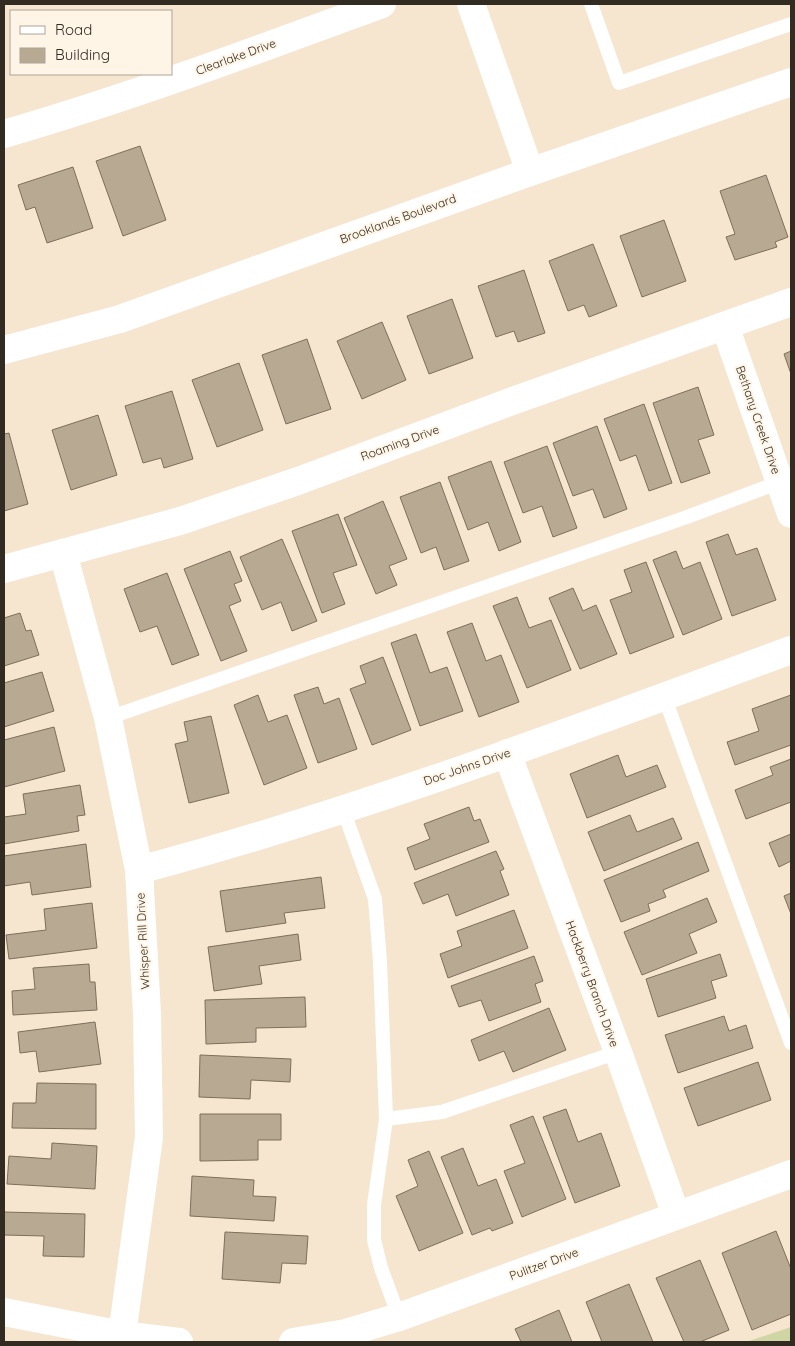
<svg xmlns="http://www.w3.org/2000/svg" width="795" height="1346" viewBox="0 0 795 1346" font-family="Quicksand,sans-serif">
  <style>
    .green { fill: #cfd5a3 }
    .building { fill: #b8a993; stroke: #7d6f5b }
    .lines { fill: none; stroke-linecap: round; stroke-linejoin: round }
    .lane { stroke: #fff; stroke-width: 14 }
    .street { stroke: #fff; stroke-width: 28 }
    .labels { text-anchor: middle; stroke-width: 4; stroke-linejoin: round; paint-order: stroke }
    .street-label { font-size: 12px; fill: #312b22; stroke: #fef5e6 }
  </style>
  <rect width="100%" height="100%" fill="#f6e6cf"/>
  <path class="green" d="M791 1327V1342H746Z"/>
  <g class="building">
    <path d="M140 146 166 220 123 236 96 161Z"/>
    <path d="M73 167 93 228 47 243 35 207 26 210 18 185Z"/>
    <path d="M766 175 788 237 775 242 777 247 735 260 726 237 735 234 720 191Z"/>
    <path d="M664 220 686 281 642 297 620 236Z"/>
    <path d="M593 244 617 306 589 317 584 305 568 311 549 261Z"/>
    <path d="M524 270 545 333 518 342 514 331 496 337 478 286Z"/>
    <path d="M452 299 473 358 429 374 407 316Z"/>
    <path d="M382 322 406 380 362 399 337 341Z"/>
    <path d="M307 339 331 409 286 424 262 355Z"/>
    <path d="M791 351V374L784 354Z"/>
    <path d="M239 363 263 430 217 447 192 380Z"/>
    <path d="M698 387 714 435 698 440 710 473 681 483 653 403Z"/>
    <path d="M172 391 193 459 164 468 161 458 143 463 125 406Z"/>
    <path d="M644 404 672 483 649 491 636 455 620 461 604 419Z"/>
    <path d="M98 415 117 475 71 490 52 430Z"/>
    <path d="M597 426 627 509 604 518 593 489 573 496 553 443Z"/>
    <path d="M9 433 28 504 4 511V434Z"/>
    <path d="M547 446 577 528 553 537 542 506 523 513 504 462Z"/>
    <path d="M491 461 521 542 499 551 488 522 468 530 448 477Z"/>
    <path d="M440 482 469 561 444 570 436 547 421 553 400 497Z"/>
    <path d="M383 501 407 559 389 566 397 585 376 594 344 518Z"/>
    <path d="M338 514 357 565 333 573 345 604 322 613 292 531Z"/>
    <path d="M728 534 736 555 757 548 776 600 732 616 706 542Z"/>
    <path d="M282 539 317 621 292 631 281 602 262 610 240 557Z"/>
    <path d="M230 551 242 581 234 584 241 601 229 606 247 651 221 661 184 569Z"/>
    <path d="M676 551 683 569 700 562 722 619 683 635 653 560Z"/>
    <path d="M646 562 674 637 630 654 610 600 632 592 624 570Z"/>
    <path d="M167 573 199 655 172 665 157 626 140 632 124 589Z"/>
    <path d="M573 588 583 611 596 605 617 654 580 669 549 598Z"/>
    <path d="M517 597 529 628 551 620 571 670 527 688 493 606Z"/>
    <path d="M20 613 26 631 31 630 39 655 4 666V618Z"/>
    <path d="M472 623 486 661 501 655 519 702 479 717 447 632Z"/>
    <path d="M416 634 430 673 447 667 463 711 420 726 391 643Z"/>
    <path d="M383 657 411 730 372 745 350 689 366 683 360 666Z"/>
    <path d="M42 672 54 711 4 727V683Z"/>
    <path d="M318 687 324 704 339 698 357 749 318 763 294 695Z"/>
    <path d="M258 695 268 722 287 715 307 768 264 785 234 705Z"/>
    <path d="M791 695V745L735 765 727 742 759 731 752 709Z"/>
    <path d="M211 716 229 793 189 803 175 744 188 741 184 722Z"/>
    <path d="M54 727 65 771 4 787V740Z"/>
    <path d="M618 755 626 777 657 765 666 787 587 818 570 774Z"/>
    <path d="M791 759V802L746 819 735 790 773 775 770 767Z"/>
    <path d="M80 785 85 815 77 816 79 831 4 844V817L26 814 23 794Z"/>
    <path d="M469 807 474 821 480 819 489 842 415 870 407 848 430 839 424 824Z"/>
    <path d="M630 815 637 832 673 818 682 839 604 871 588 832Z"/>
    <path d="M791 834V861L779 867 769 843Z"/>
    <path d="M698 842 709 871 663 890 666 897 648 904 650 911 621 922 604 880Z"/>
    <path d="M86 844 91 887 32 895 30 882 4 886V856Z"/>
    <path d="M496 851 504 869 500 871 509 895 456 916 448 894 423 904 414 883Z"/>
    <path d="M321 877 325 908 284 913 286 923 226 932 220 891Z"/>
    <path d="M791 893V914L784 896Z"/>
    <path d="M707 898 717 922 689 934 697 953 642 975 624 932Z"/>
    <path d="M92 903 97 948 9 959 6 935 46 930 44 909Z"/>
    <path d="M514 910 528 948 448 978 440 954 462 946 457 931Z"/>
    <path d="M298 934 301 960 259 966 262 984 214 991 208 947Z"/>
    <path d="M720 954 727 976 711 981 716 998 658 1017 646 979Z"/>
    <path d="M534 956 543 981 535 984 541 1002 489 1021 481 1000 459 1007 451 986Z"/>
    <path d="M89 964 90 982H95L97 1010 13 1015 12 991 35 989 33 968Z"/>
    <path d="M305 997 306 1027 256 1028V1042L206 1044 205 1000Z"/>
    <path d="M549 1008 566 1050 513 1072 504 1051 479 1061 471 1040Z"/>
    <path d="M724 1016 729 1031 746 1025 753 1048 678 1073 665 1035Z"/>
    <path d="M95 1022 101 1064 39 1072 36 1051 20 1053 18 1032Z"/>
    <path d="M200 1055 291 1059 290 1082 251 1080 250 1099 199 1097Z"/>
    <path d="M758 1062 771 1100 698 1126 684 1088Z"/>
    <path d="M37 1083 96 1084V1129L12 1128 13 1103H36Z"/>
    <path d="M566 1109 578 1142 601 1133 620 1186 575 1203 543 1117Z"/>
    <path d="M200 1114H281V1140H258V1160L200 1161Z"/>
    <path d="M533 1116 566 1199 522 1217 504 1171 525 1163 510 1125Z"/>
    <path d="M52 1143 97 1146 95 1189 7 1184 9 1156 51 1159Z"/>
    <path d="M463 1148 478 1186 496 1179 513 1223 492 1231 490 1228 472 1235 441 1157Z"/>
    <path d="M429 1151 463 1233 419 1251 396 1196 418 1186 408 1160Z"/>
    <path d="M192 1176 254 1180 253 1196 276 1197 274 1221 190 1216Z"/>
    <path d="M4 1212 85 1214 84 1257 43 1256 44 1236 4 1235Z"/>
    <path d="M776 1231 791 1269V1314L752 1330 722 1253Z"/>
    <path d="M225 1232 308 1236 306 1264 282 1263 280 1283 222 1279Z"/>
    <path d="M700 1260 729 1330 700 1342H684L656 1278Z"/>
    <path d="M629 1284 653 1342H602L586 1302Z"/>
    <path d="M559 1310 572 1342H521L515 1329Z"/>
  </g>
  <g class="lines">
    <g class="lane">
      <path d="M591 4 619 83 791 24"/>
      <path d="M664 696 791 1043"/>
      <path d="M108 718 687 517 780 482"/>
      <path d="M343 809 375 899 380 962 386 1119 374 1205V1240L381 1268 399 1317"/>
      <path d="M386 1119 442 1112 618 1052"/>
    </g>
    <g class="street">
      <path d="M471 4 530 172"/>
      <path d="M4 134C132 97 257 50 382 4"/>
      <path d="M725 326 791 514"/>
      <path d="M4 350 120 319 530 172 791 82"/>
      <path d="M63 553 108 718 139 870 147 1014 149 1137 122 1335"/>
      <path d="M4 569 180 521 298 481 507 403 791 302"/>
      <path d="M507 753 618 1052 676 1215"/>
      <path d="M139 870C361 811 576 729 791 650"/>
      <path d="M4 1312 122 1335 179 1342"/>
      <path d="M293 1342 346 1333 399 1317 791 1174"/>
    </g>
  </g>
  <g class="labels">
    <g class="street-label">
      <text transform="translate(236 57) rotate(-20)" y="4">Clearlake Drive</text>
      <text transform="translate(398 219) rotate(-20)" y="4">Brooklands Boulevard</text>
      <text transform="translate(758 420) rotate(71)" y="4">Bethany Creek Drive</text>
      <text transform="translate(400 443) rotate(-20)" y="4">Roaming Drive</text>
      <text transform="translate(467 767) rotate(-19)" y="4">Doc Johns Drive</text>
      <text transform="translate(143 941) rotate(-93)" y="4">Whisper Rill Drive</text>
      <text transform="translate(592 984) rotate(70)" y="4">Hackberry Branch Drive</text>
      <text transform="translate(544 1264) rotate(-20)" y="4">Pulitzer Drive</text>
    </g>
  </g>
  <rect width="795" height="1346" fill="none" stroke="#312b22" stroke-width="10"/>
  <rect x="10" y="10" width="162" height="65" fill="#fef5e6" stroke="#aca498"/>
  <rect x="20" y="26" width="25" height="8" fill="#ffffff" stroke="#aca498"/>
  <text x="55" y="35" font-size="15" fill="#312b22">Road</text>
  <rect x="20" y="48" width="25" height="15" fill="#b8a993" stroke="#aca498"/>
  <text x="55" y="60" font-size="15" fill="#312b22">Building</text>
</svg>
